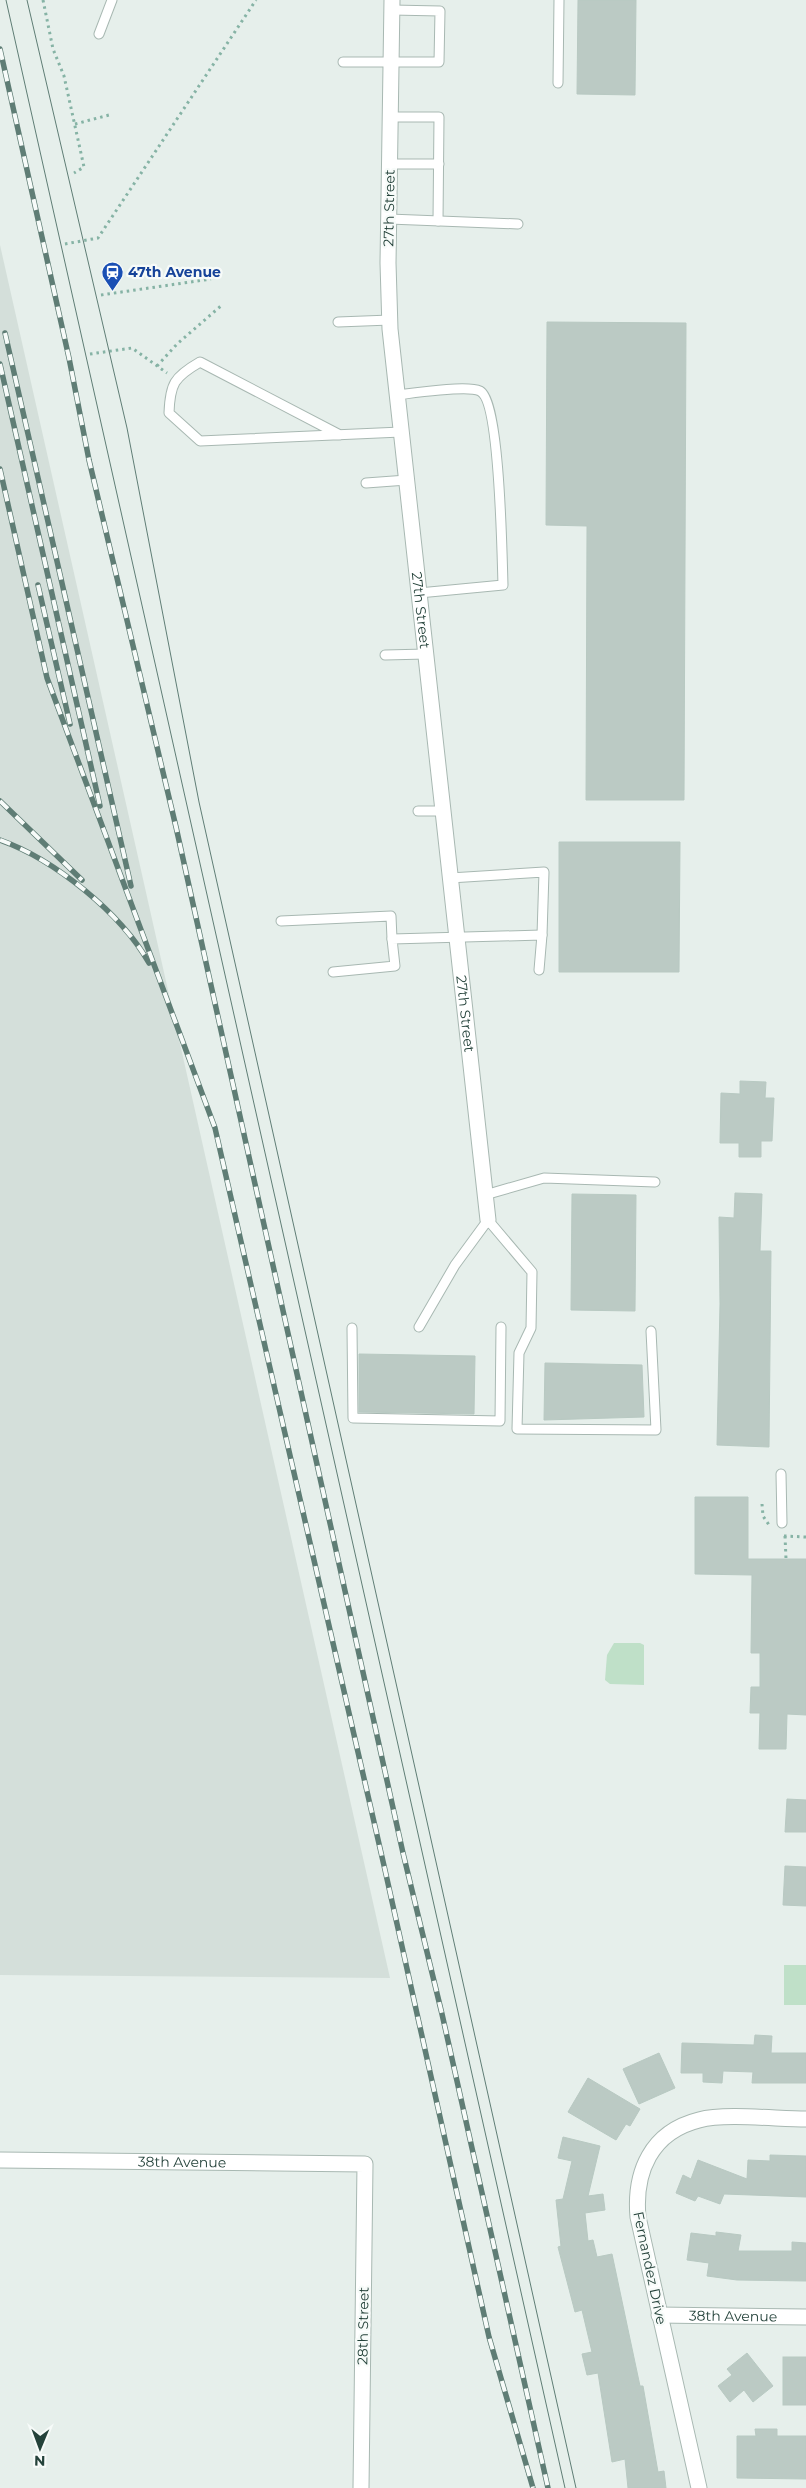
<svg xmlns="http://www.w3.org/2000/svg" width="806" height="2488" viewBox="0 0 806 2488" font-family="Montserrat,sans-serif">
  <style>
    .built { fill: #d4dfda }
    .green { fill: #bfe0c8 }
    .building { fill: #bbcac4; stroke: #b8c9c2 }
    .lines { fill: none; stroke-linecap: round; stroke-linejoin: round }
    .lane-casing { stroke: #a8b8b2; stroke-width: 11 }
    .street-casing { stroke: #a8b8b2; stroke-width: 17 }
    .path { stroke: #86b3a5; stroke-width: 3; stroke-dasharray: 2.5 4; stroke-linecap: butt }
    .lane { stroke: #fff; stroke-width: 9 }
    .street { stroke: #fff; stroke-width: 15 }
    .tram { stroke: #5f7d75; stroke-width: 1 }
    .rail-casing { stroke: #5f7d75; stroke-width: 5.5 }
    .rail { stroke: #f7fbf9; stroke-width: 4; stroke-dasharray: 11; stroke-linecap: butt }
    .labels { text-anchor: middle; stroke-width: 4.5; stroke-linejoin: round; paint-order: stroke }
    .street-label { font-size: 14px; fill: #24423a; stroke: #f7fbf9 }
    .transit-label { font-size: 14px; font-weight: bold; fill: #164399; stroke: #f7fbf9; text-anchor: start }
  </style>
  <rect width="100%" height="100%" fill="#e6efeb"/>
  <path class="built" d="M0 245 143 879 390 1978 0 1975Z"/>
  <g class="green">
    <path d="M614 1643H640L644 1645V1685L610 1684 605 1680 607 1655Z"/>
    <rect x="784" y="1965" width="22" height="40"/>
  </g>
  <g class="building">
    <path d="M578 0H636L635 95 577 94Z"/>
    <path d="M547 322 686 323 684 800H586L587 526 546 525Z"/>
    <path d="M559 842H680L679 972H559Z"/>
    <path d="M740 1081 766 1082 765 1098H774L772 1141H761V1157H739V1143H720L721 1093 740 1094Z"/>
    <path d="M735 1193 762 1194 760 1251H771L769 1447 717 1445 720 1304 719 1217 734 1218Z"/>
    <path d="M572 1194 636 1195 635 1311 571 1310Z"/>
    <path d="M359 1354 475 1356 474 1414 359 1412Z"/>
    <path d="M545 1363 642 1365 644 1417 544 1420Z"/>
    <path d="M695 1497H748V1559H806V1715L787 1714 786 1749H759L760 1713H750L751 1687H760V1653H751L752 1575 695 1574Z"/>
    <path d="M787 1799 806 1800V1832H785Z"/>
    <path d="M785 1866 806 1867V1906L783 1905Z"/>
    <path d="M755 2035 772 2036 771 2053H806V2083H752L753 2072 723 2071 722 2083 703 2082V2073H681L682 2043 754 2045Z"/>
    <path d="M659 2053 675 2088 639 2104 623 2069Z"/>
    <path d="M588 2078 640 2109 630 2126 626 2124 616 2140 568 2112Z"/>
    <path d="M563 2137 600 2146 588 2196 603 2194 605 2210 585 2213 588 2241 593 2240 597 2257 612 2254 640 2386H643L658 2472 664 2471 666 2488H628L625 2459 612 2462 598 2373 587 2375 582 2354 592 2352 582 2310 575 2312 558 2247 561 2246 556 2200 563 2199 572 2161 558 2158Z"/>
    <path d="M770 2155 806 2156V2197L724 2194 720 2204 698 2196 695 2201 676 2193 683 2175 691 2179 698 2160 747 2179 748 2160 770 2161Z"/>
    <path d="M716 2232 741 2235 738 2251H792V2242L806 2243V2281L737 2280 707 2276 709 2263 687 2260 691 2233 716 2236Z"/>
    <path d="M747 2353 773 2386 753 2402 744 2390 730 2402 718 2386 732 2375 727 2369Z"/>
    <rect x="783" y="2357" width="23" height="48"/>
    <path d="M755 2429H777V2436H806V2479L737 2478V2436H756Z"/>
  </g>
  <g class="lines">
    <defs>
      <g id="lane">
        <path d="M99 34 112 0"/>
        <path d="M343 62H439L440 11 392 10"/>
        <path d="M558 83 559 0"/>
        <path d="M390 117H439L438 221"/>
        <path d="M389 164H439"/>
        <path d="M389 219 518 224"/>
        <path d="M338 322 390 320"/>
        <path d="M397 395C414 393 467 385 480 391 500 401 502 557 503 585L419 593"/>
        <path d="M340 435 200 362C174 377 170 384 169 413L200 441 401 432"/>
        <path d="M366 483 407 480"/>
        <path d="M385 655 426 654"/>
        <path d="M418 811H443"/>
        <path d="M450 878 544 872 542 935"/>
        <path d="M281 921 391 916 392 939"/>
        <path d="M333 972 395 966 392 939 542 935 539 970"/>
        <path d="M485 1195 544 1178 655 1182"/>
        <path d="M419 1327 455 1265 488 1220 532 1272 531 1328 519 1353 517 1429 656 1430 651 1331"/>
        <path d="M352 1328 353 1418 500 1421 501 1327"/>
        <path d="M781 1474 782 1523"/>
      </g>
      <g id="street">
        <path id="s1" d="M392 0 388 263 390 329 488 1220"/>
        <path id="s2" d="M0 2160 365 2164 361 2488"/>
        <path id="s3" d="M659 2315 806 2317"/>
        <path d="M699 2488 638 2217C634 2172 651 2132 699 2120 725 2113 777 2119 806 2119"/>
      </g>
    </defs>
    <use href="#lane" class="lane-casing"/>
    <use href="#street" class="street-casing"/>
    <g class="path">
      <path d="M43 0 53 49 64 76 84 167 74 173"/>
      <path d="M75 124 109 115"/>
      <path d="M65 244 98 238 256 0"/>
      <path d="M101 295 211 279"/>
      <path d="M90 354 132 348 167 373"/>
      <path d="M157 366 177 344 222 305"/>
      <path d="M762 1504 763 1516 769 1525"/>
      <path d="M784 1536 806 1537"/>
      <path d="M785 1536 786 1559"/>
    </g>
    <use href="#lane" class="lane"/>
    <use href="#street" class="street"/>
    <g class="tram">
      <path d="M6 0 565 2488"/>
      <path d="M27 0 127 428 199 802 576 2488"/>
    </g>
    <defs>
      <g id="rail">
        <path d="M0 49 69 358 89 460 176 827 403 1853 442 2014 548 2488"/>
        <path d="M5 333 131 886"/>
        <path d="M0 364 100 806"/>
        <path d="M0 469 47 678 215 1128 385 1870 489 2337 533 2488"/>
        <path d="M38 585 70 724"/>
        <path d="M0 801 82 880"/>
        <path d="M0 840C54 859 121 913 149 963"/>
      </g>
    </defs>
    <use href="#rail" class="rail-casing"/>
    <use href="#rail" class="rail"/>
  </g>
  <defs>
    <symbol id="station-pin" viewBox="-11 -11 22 30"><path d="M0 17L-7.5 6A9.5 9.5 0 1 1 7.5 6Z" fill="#1a4fb4" stroke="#f7fbf9"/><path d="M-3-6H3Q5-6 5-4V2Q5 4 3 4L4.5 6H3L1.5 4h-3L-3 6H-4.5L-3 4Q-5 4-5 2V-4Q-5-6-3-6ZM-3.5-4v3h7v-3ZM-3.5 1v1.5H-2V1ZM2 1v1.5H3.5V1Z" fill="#fff"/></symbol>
  </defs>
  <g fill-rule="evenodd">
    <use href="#station-pin" x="100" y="260" width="25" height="34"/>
  </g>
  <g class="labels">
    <g class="street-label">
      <text transform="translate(389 208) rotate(-89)" y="5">27th Street</text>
      <text dy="5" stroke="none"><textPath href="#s1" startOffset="612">27th Street</textPath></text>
      <text dy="5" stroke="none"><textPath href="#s1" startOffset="1018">27th Street</textPath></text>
      <text dy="5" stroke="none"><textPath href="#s2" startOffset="182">38th Avenue</textPath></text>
      <text transform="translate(650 2268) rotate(78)" y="5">Fernandez Drive</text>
      <text dy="5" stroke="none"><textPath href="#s3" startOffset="74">38th Avenue</textPath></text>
      <text transform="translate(363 2326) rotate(-89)" y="5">28th Street</text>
    </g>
    <g class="transit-label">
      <text x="128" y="277">47th Avenue</text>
    </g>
  </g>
  <g transform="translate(40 2448) rotate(181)" stroke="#f7fbf9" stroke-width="4" paint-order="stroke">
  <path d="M0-4L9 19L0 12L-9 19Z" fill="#24423a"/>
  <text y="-8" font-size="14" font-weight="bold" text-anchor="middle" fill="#24423a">N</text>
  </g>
</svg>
